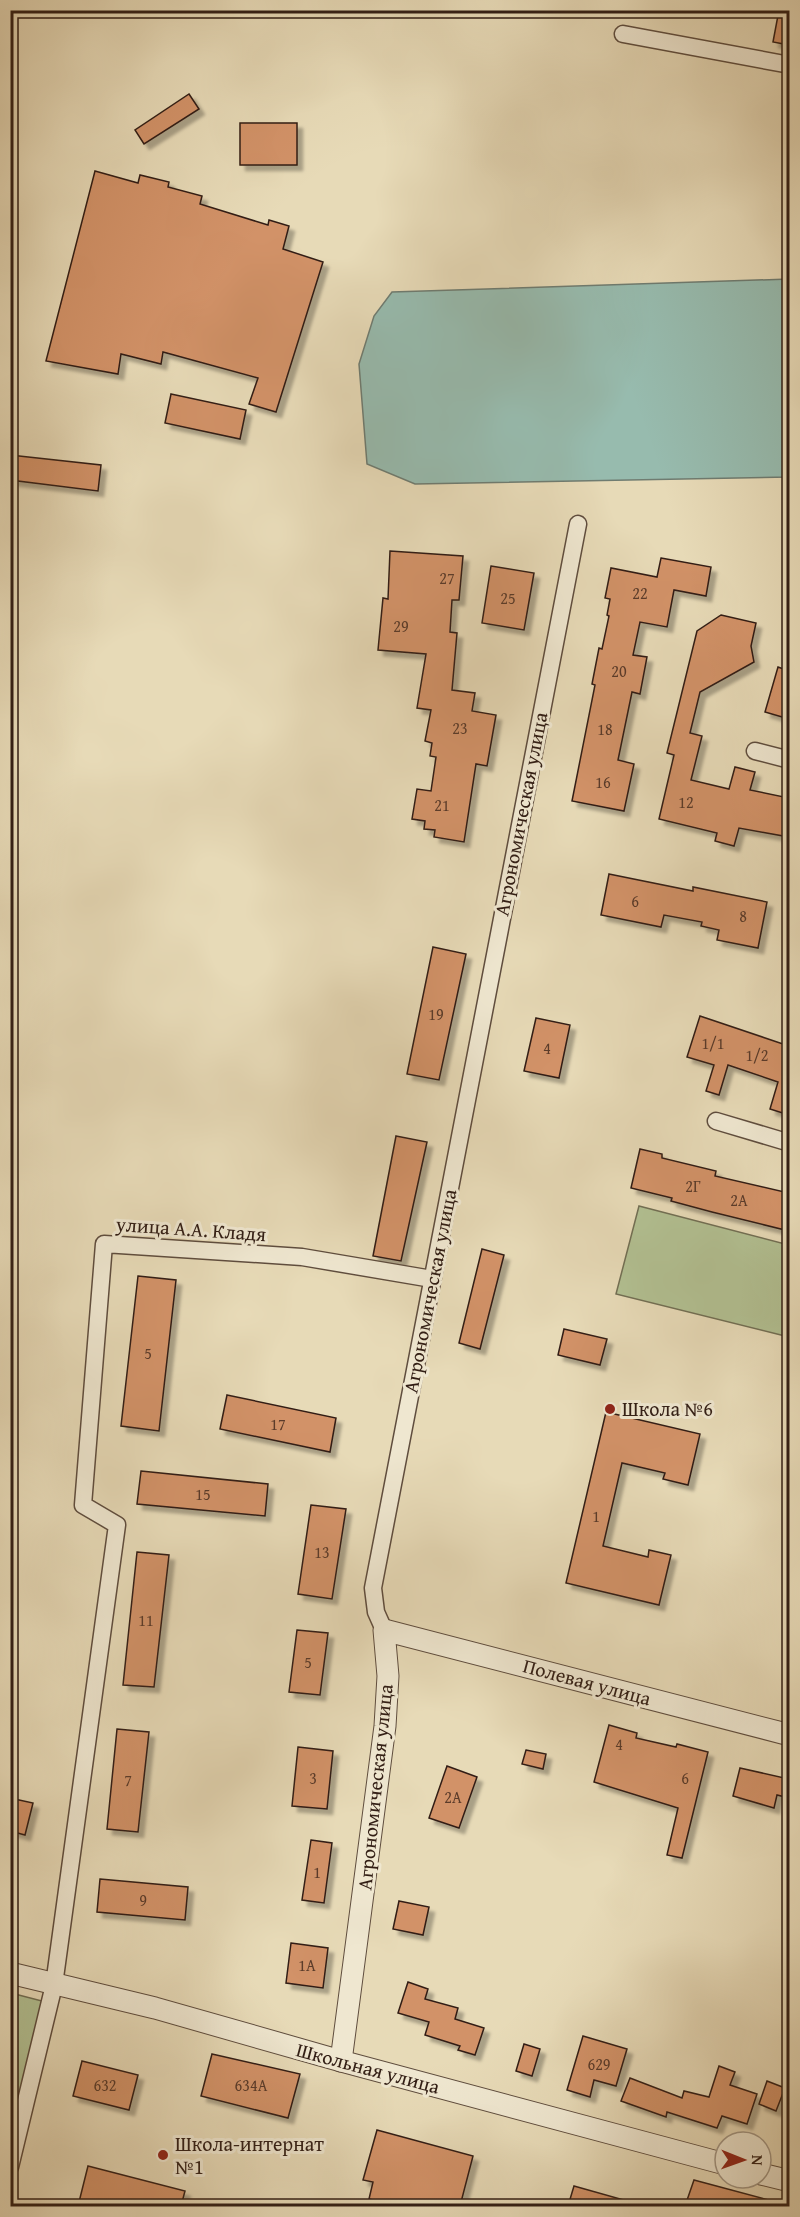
<svg xmlns="http://www.w3.org/2000/svg" width="800" height="2217" viewBox="0 0 800 2217" font-family="'Gentium Book Plus',serif">
  <style>
    .green { fill: #b2c092; stroke: #726f54; stroke-width: 1.5 }
    .water { fill: #97bbae; stroke: #6f7c71; stroke-width: 1.5 }
    .building { fill: #d29268; stroke: #321e15; stroke-width: 1.5; filter: url(#shadow) }
    .lines { fill: none; stroke-linecap: round; stroke-linejoin: round }
    .minor-casing { stroke: #5f4d3e; stroke-width: 19 }
    .tertiary-casing { stroke: #5f4d3e; stroke-width: 23 }
    .minor { stroke: #efe7d0; stroke-width: 16 }
    .tertiary { stroke: #efe7d0; stroke-width: 21 }
    .poi-dot { fill: #8f2418; stroke: #efe7d0; stroke-width: 2 }
    .labels { text-anchor: middle; stroke-width: 6; stroke-linejoin: round; paint-order: stroke }
    .number-label { font-size: 16px; fill: #5a3b2a }
    .street-label { font-size: 20px; fill: #321e15; stroke: #efe7d0 }
    .poi-label { font-size: 20px; fill: #321e15; stroke: #efe7d0; text-anchor: start }
  </style>
  <defs>
    <filter id="shadow"><feDropShadow dx="5.5" dy="5.5" stdDeviation="1.5" flood-color="#0004"/></filter>
  </defs>
  <rect width="100%" height="100%" fill="#e7dab7"/>
  <filter id="stains"><feTurbulence type="fractalNoise" baseFrequency=".00333" numOctaves="4"/><feColorMatrix values="0 0 0 0 .2 0 0 0 0 .09 0 0 0 0 .02 0 0 0 .5 -.17"/></filter>
  <radialGradient id="worn" r=".72"><stop offset=".6" stop-color="#630" stop-opacity="0"/><stop offset="1" stop-color="#630" stop-opacity=".3"/></radialGradient>
  <g class="green">
    <path d="M639 1206 789 1245V1337L616 1294Z"/>
    <path d="M11 1993 42 2001 11 2130Z"/>
  </g>
  <path class="water" d="M789 279V477L415 484 367 464 359 364 374 316 392 292Z"/>
  <g class="building">
    <path d="M779 10H789V45L773 42Z"/>
    <path d="M189 94 199 109 144 144 135 130Z"/>
    <rect x="240" y="123" width="57" height="42"/>
    <path d="M95 171 138 183 140 175 169 182 168 187 202 196 200 204 268 225 269 220 289 226 283 249 323 262 276 412 249 404 258 378 163 352 161 364 121 354 118 374 46 361Z"/>
    <path d="M171 394 246 410 240 439 165 423Z"/>
    <path d="M10 455 101 465 98 491 10 480Z"/>
    <path d="M390 551 463 556 459 600H452L450 632 457 633 452 690 475 693 472 711 496 715 487 766 476 764 464 842 434 837 435 830 424 829 425 821 412 819 417 789 431 791 436 757 430 756 432 743 425 741 431 710 417 708 426 654 378 650 383 598 388 599Z"/>
    <path d="M661 558 711 567 706 596 674 590 667 627 640 622 633 655 647 657 640 694 632 692 618 760 634 764 624 811 572 801 595 685 592 684 599 648 602 649 609 616 607 615 610 599 605 598 611 568 657 577Z"/>
    <path d="M491 566 534 573 524 630 482 623Z"/>
    <path d="M721 615 756 623 751 646 754 662 700 692 690 733 702 736 691 780 729 789 735 767 755 772 750 790 789 798V837L739 828 734 846 715 841 717 833 659 819 674 755 667 753 697 631Z"/>
    <path d="M778 667 789 671V719L765 712Z"/>
    <path d="M609 874 693 891V887L767 902 758 948 717 940 719 930 701 926 702 922 664 915 661 927 601 915Z"/>
    <path d="M433 947 466 954 439 1080 407 1074Z"/>
    <path d="M700 1016 789 1046V1115L770 1109 778 1082 728 1065 719 1095 706 1091 714 1065 687 1057Z"/>
    <path d="M536 1018 570 1025 559 1078 524 1071Z"/>
    <path d="M396 1136 427 1142 401 1261 373 1256Z"/>
    <path d="M640 1149 662 1154V1158L716 1171 715 1176 789 1193V1231L712 1212 671 1201 672 1198 631 1188Z"/>
    <path d="M482 1249 504 1255 480 1349 459 1343Z"/>
    <path d="M138 1276 176 1280 159 1431 121 1426Z"/>
    <path d="M564 1329 607 1339 600 1365 558 1355Z"/>
    <path d="M227 1395 336 1418 330 1452 220 1429Z"/>
    <path d="M606 1412 700 1434 688 1485 663 1479 665 1473 622 1463 603 1546 648 1557 649 1550 671 1555 659 1605 566 1583Z"/>
    <path d="M141 1471 268 1484 265 1516 137 1504Z"/>
    <path d="M311 1505 346 1509 332 1599 298 1594Z"/>
    <path d="M137 1552 169 1555 154 1687 123 1685Z"/>
    <path d="M297 1630 328 1633 320 1695 289 1692Z"/>
    <path d="M609 1725 637 1733 636 1738 676 1747 677 1744 708 1752 682 1858 667 1855 678 1808 594 1782Z"/>
    <path d="M117 1729 149 1732 138 1832 107 1829Z"/>
    <path d="M298 1747 333 1751 327 1809 292 1806Z"/>
    <path d="M526 1750 546 1754 543 1769 522 1764Z"/>
    <path d="M447 1766 477 1777 459 1828 429 1818Z"/>
    <path d="M740 1768 789 1779V1798L777 1795 774 1808 733 1796Z"/>
    <path d="M10 1798 33 1803 25 1835 10 1831Z"/>
    <path d="M311 1840 332 1843 324 1903 302 1900Z"/>
    <path d="M100 1879 188 1887 185 1920 97 1912Z"/>
    <path d="M399 1901 429 1907 423 1935 393 1929Z"/>
    <path d="M291 1943 328 1948 323 1988 286 1983Z"/>
    <path d="M408 1982 428 1989 425 1999 458 2008 455 2019 484 2028 475 2055 458 2050 460 2046 425 2035 429 2022 398 2013Z"/>
    <path d="M583 2036 627 2049 616 2086 594 2080 590 2097 567 2090Z"/>
    <path d="M524 2044 540 2049 532 2076 516 2071Z"/>
    <path d="M212 2054 300 2074 288 2118 201 2096Z"/>
    <path d="M82 2061 138 2075 129 2110 73 2096Z"/>
    <path d="M719 2066 735 2072 730 2085 757 2094 747 2124 722 2116 717 2128 667 2112 666 2117 621 2101 630 2078 682 2098 684 2091 709 2097Z"/>
    <path d="M767 2081 785 2088 776 2111 759 2104Z"/>
    <path d="M377 2130 473 2156 460 2206H395L369 2199 373 2182 363 2180Z"/>
    <path d="M88 2166 185 2191 181 2206H78Z"/>
    <path d="M694 2180 776 2202V2206H685Z"/>
    <path d="M574 2186 631 2202V2206H568Z"/>
  </g>
  <g class="lines">
    <defs>
      <g id="minor">
        <path d="M623 34 790 65"/>
        <path d="M755 751 790 760"/>
        <path d="M716 1121 790 1143"/>
        <path d="M384 1630 376 1612 373 1588 578 524"/>
        <path d="M10 2167 54 1985 117 1525 83 1505 104 1244 302 1257 432 1279"/>
      </g>
      <g id="tertiary">
        <path d="M10 1973 155 2008 341 2061 725 2164"/>
        <path d="M341 2061 385 1726 388 1676 384 1630 790 1735"/>
        <path d="M761 2174 790 2181"/>
      </g>
    </defs>
    <use href="#minor" class="minor-casing"/>
    <use href="#tertiary" class="tertiary-casing"/>
    <use href="#minor" class="minor"/>
    <use href="#tertiary" class="tertiary"/>
  </g>
  <g class="poi-dot">
    <circle cx="610" cy="1409" r="6"/>
    <circle cx="163" cy="2155" r="6"/>
  </g>
  <g class="labels">
    <g class="number-label">
      <text x="447" y="584">27</text>
      <text x="640" y="599">22</text>
      <text x="508" y="604">25</text>
      <text x="401" y="632">29</text>
      <text x="619" y="677">20</text>
      <text x="460" y="734">23</text>
      <text x="605" y="735">18</text>
      <text x="603" y="788">16</text>
      <text x="686" y="808">12</text>
      <text x="442" y="811">21</text>
      <text x="635" y="907">6</text>
      <text x="743" y="922">8</text>
      <text x="436" y="1020">19</text>
      <text x="713" y="1049">1/1</text>
      <text x="547" y="1054">4</text>
      <text x="757" y="1061">1/2</text>
      <text x="693" y="1192">2Г</text>
      <text x="739" y="1206">2А</text>
      <text x="148" y="1359">5</text>
      <text x="278" y="1430">17</text>
      <text x="203" y="1500">15</text>
      <text x="596" y="1522">1</text>
      <text x="322" y="1558">13</text>
      <text x="146" y="1626">11</text>
      <text x="308" y="1668">5</text>
      <text x="619" y="1750">4</text>
      <text x="313" y="1784">3</text>
      <text x="685" y="1784">6</text>
      <text x="128" y="1786">7</text>
      <text x="453" y="1803">2А</text>
      <text x="317" y="1878">1</text>
      <text x="143" y="1906">9</text>
      <text x="307" y="1971">1А</text>
      <text x="599" y="2070">629</text>
      <text x="105" y="2091">632</text>
      <text x="251" y="2091">634А</text>
    </g>
    <g class="street-label">
      <text transform="translate(521 814) rotate(-79)" y="7">Агрономическая улица</text>
      <text transform="translate(191 1229) rotate(4)" y="7">улица А.А. Кладя</text>
      <text transform="translate(430 1291) rotate(-79)" y="7">Агрономическая улица</text>
      <text transform="translate(587 1682) rotate(15)" y="7">Полевая улица</text>
      <text transform="translate(375 1787) rotate(-84)" y="7">Агрономическая улица</text>
      <text transform="translate(368 2068) rotate(15)" y="7">Школьная улица</text>
    </g>
    <g class="poi-label">
      <text x="622" y="1416">Школа №6</text>
      <text x="175" y="2151">Школа-интернат<tspan x="175" dy="23">№1</tspan></text>
    </g>
  </g>
  <rect width="800" height="2217" fill="none" stroke="#e7dab7" stroke-width="36"/>
  <rect x="12" y="12" width="776" height="2193" fill="none" stroke="#321e15" stroke-width="3"/>
  <rect x="18" y="18" width="764" height="2181" fill="none" stroke="#321e15" stroke-width="1.5"/>
  <g transform="translate(743 2160) rotate(91)"><circle r="28" fill="#efe7d0" stroke="#a39785" stroke-width="1.5"/>
  <path d="M0-4.5L10 22L0 15L-10 22Z" fill="#8f2418"/>
  <text y="-9" font-size="16" font-weight="bold" text-anchor="middle" fill="#321e15">N</text>
  </g>
  <rect width="100%" height="100%" filter="url(#stains)"/>
  <rect width="100%" height="100%" fill="url(#worn)"/>
</svg>
